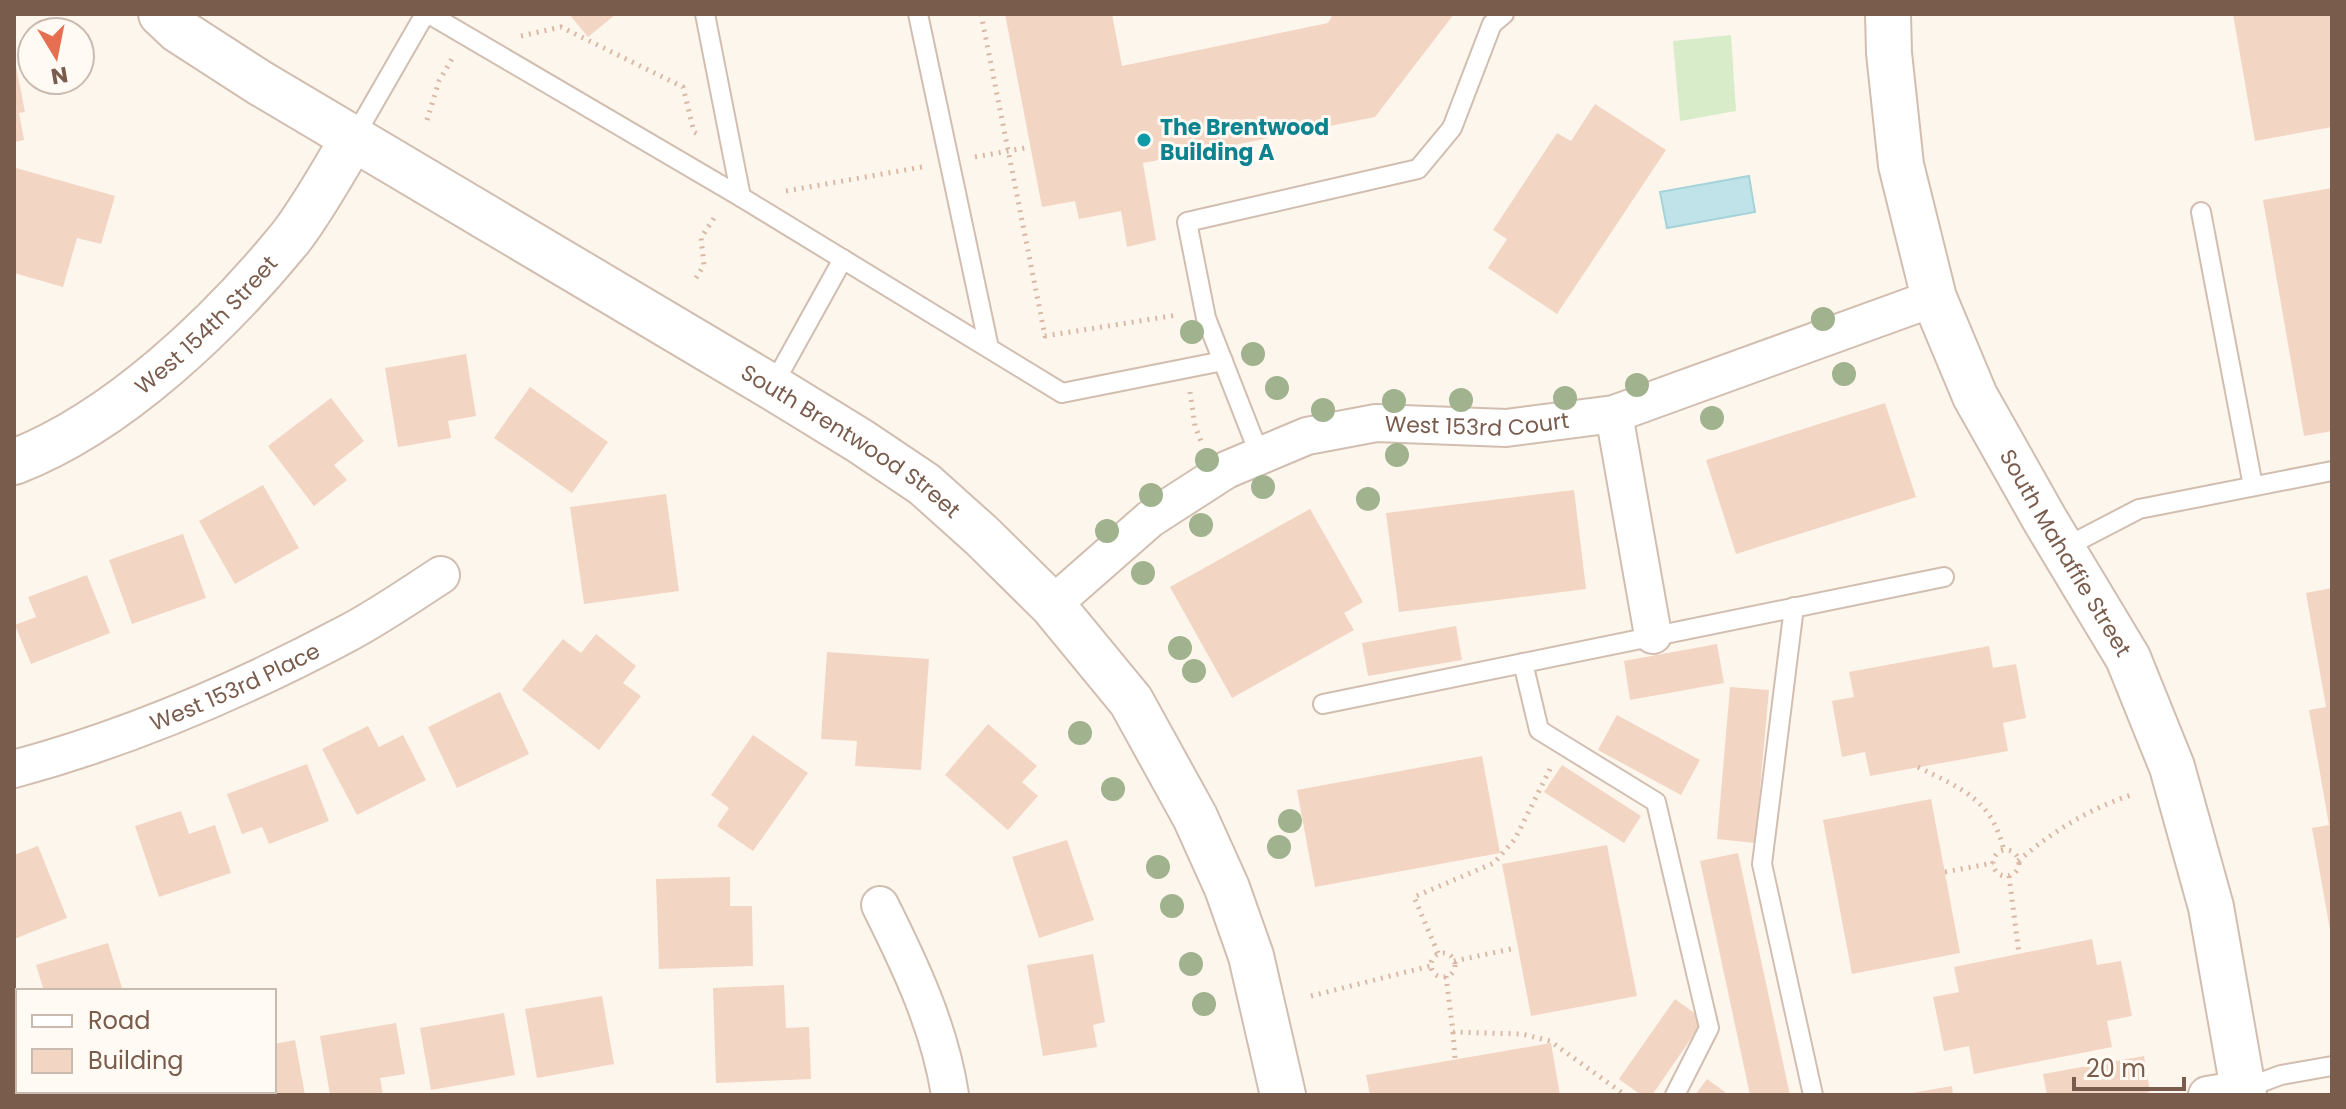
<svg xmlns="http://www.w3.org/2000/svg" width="2346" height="1109" viewBox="0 0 2346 1109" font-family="Poppins,sans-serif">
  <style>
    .green { fill: #d8ecc9 }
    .water { fill: #bfe3e8; stroke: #a5d3da; stroke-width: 2 }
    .building { fill: #f3d5c3 }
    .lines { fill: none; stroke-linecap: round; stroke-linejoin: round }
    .service-casing { stroke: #d1beb0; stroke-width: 22 }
    .minor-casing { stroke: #d1beb0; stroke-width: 40 }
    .tertiary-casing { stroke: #d1beb0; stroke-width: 48 }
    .path { stroke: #d9b8a5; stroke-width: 5; stroke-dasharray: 2 6; stroke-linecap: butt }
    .service { stroke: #fff; stroke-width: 18 }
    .minor { stroke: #fff; stroke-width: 36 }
    .tertiary { stroke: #fff; stroke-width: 44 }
    .tree { fill: #a0b28e }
    .culture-dot { fill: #0f9aa8; stroke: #fffaf3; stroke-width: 3 }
    .labels { text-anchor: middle; stroke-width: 6; stroke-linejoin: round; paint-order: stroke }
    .culture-label { font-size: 22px; font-weight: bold; fill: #0d838f; stroke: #fffaf3; text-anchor: start }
    .street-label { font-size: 22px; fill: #7a5c4d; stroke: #fffaf3 }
  </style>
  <rect width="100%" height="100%" fill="#fdf6ec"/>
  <path class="green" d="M1731 35 1736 111 1680 121 1673 41Z"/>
  <path class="water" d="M1749 176 1755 212 1667 228 1660 192Z"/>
  <g class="building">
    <path d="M569 14H616L588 37Z"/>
    <path d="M1005 14H1112L1122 66 1328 23 1333 14H1454L1375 117 1143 163 1156 240 1127 247 1121 211 1079 219 1075 201 1042 207Z"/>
    <path d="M2233 14H2332V127L2255 141Z"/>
    <path d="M14 56 25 112 19 113 24 140 14 142Z"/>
    <path d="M1595 104 1666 150 1557 314 1488 268 1507 239 1493 230 1557 133 1571 141Z"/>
    <path d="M16 168 115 196 101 244 77 238 63 287 14 273Z"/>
    <path d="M2332 188V431L2304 436 2263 200Z"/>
    <path d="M466 354 476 416 448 421 451 438 398 447 385 368Z"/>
    <path d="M530 387 608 442 572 493 494 438Z"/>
    <path d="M331 398 364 441 334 465 347 480 314 506 268 446Z"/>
    <path d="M1885 403 1916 497 1736 554 1706 460Z"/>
    <path d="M263 485 299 548 235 584 199 521Z"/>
    <path d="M1574 490 1586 589 1399 612 1386 513Z"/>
    <path d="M666 494 679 591 584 604 570 507Z"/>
    <path d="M1310 509 1363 602 1344 613 1354 630 1232 698 1170 587Z"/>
    <path d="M183 534 206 598 132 624 109 560Z"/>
    <path d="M87 575 110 633 31 664 15 625 36 617 28 597Z"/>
    <path d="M2332 588V930H2330L2312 828 2329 825 2309 710 2326 707 2306 593Z"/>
    <path d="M1456 626 1462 660 1368 676 1362 643Z"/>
    <path d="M596 634 636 666 623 683 641 696 599 750 522 690 563 639 581 653Z"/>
    <path d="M1717 644 1724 683 1630 700 1624 661Z"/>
    <path d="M1989 646 1993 668 2016 664 2026 718 2003 723 2008 751 1870 776 1865 752 1842 757 1832 701 1854 697 1849 672Z"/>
    <path d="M827 652 929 659 921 770 855 766 857 741 821 739Z"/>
    <path d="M1730 687 1769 690 1755 843 1717 839Z"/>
    <path d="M500 692 529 754 457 788 428 727Z"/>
    <path d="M1617 715 1700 760 1681 795 1598 750Z"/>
    <path d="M988 724 1037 766 1022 782 1038 796 1008 830 945 775Z"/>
    <path d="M368 726 379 747 403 735 426 780 357 815 322 749Z"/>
    <path d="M753 735 808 773 753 851 717 826 729 808 711 795Z"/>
    <path d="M1482 756 1500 853 1315 887 1297 790Z"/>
    <path d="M307 764 329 821 269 844 262 827 242 834 227 794Z"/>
    <path d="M1562 765 1641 816 1624 843 1544 792Z"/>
    <path d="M1931 799 1960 953 1852 974 1823 820Z"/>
    <path d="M181 811 189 834 215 825 231 873 159 897 135 826Z"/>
    <path d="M1067 840 1094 920 1039 938 1012 857Z"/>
    <path d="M1607 845 1637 996 1531 1016 1502 864Z"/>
    <path d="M38 846 67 918 14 939V855Z"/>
    <path d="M1738 853 1790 1095H1750L1700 861Z"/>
    <path d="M730 877V906H752L753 966 659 969 656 879Z"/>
    <path d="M2092 939 2097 965 2121 961 2132 1016 2107 1021 2112 1047 1974 1074 1969 1046 1944 1051 1933 997 1959 992 1954 967Z"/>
    <path d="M108 943 123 991H44L36 965Z"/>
    <path d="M1093 954 1105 1022 1093 1025 1097 1047 1043 1056 1027 965Z"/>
    <path d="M784 985 786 1028 809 1027 811 1079 716 1083 713 988Z"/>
    <path d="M602 996 614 1064 537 1078 525 1009Z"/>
    <path d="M1675 999 1704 1020 1652 1095H1641L1619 1079Z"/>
    <path d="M504 1013 515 1075 431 1090 420 1028Z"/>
    <path d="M396 1023 405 1074 380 1078 383 1095H330L320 1036Z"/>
    <path d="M295 1040 305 1095H219V1091H274V1044Z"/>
    <path d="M1551 1043 1560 1095H1370L1366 1075Z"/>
    <path d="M2144 1056 2150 1092 2134 1095H2047L2043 1074Z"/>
    <path d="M1707 1079 1729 1095H1695Z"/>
    <path d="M1952 1086 1953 1095H1913L1912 1093Z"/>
    <path d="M88 1091H125L127 1095H80Z"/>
  </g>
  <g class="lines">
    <defs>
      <g id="service">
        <path d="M429 14 741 197 1062 393 1223 361"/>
        <path d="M705 14 741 197"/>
        <path d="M918 14 989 348"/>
        <path d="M353 139 425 14"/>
        <path d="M2201 212 2253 486"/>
        <path d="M772 387 843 259"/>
        <path d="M1263 454 1253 438 1206 318 1187 222 1418 169 1452 128 1492 24 1504 14"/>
        <path d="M2062 549 2139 509 2332 471"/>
        <path d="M1794 607 1762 864 1813 1095"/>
        <path d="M1523 663 1539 730 1656 802 1709 1028 1675 1095"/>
        <path d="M1323 704 1944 577"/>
        <path d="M2243 1089 2281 1075 2332 1066"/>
      </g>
      <g id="minor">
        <path d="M1614 414 1653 635"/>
        <path id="s1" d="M1052 605 1150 519 1226 470 1307 436 1376 423 1506 428 1614 414 1934 298"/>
        <path id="s2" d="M14 769C129 738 243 689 348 633 380 616 410 595 441 575"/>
        <path d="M880 905C910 965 940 1028 950 1095"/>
        <path d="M2207 1095 2243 1089"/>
      </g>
      <g id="tertiary">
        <path id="s3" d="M161 14 178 30 260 83 772 387 860 441 924 484 981 535 1052 605 1131 701 1195 817 1227 888 1251 956 1283 1095"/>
        <path id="s4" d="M1888 14 1889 53 1901 165 1934 298 1975 396 2045 520 2128 658 2172 767 2211 907 2244 1095"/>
        <path id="s5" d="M14 462C118 422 221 323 291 237 314 207 333 171 353 139"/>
      </g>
    </defs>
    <use href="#service" class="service-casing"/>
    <use href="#minor" class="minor-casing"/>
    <use href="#tertiary" class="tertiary-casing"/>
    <g class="path">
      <path d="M981 14 1045 336 1177 315"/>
      <path d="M521 36 561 27 683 87 694 132 701 136"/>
      <path d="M427 120 439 81 453 57"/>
      <path d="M975 157 1025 148"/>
      <path d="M786 191 922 167"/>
      <path d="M696 278 704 265 701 238 716 215"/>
      <path d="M1190 392 1195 426 1202 444"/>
      <path d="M1918 767C1962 789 1992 799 2004 851"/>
      <circle cx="2006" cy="863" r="13"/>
      <path d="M2018 861C2053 831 2090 808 2134 794"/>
      <path d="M1945 872 1993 863"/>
      <path d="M2009 876 2019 954"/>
      <circle cx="1443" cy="965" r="12"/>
      <path d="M1438 953 1414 897 1494 863 1515 839 1550 769"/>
      <path d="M1454 961 1511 949"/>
      <path d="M1446 976 1453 1032 1522 1034 1550 1041 1625 1095"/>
      <path d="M1311 996 1430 966"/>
      <path d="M1453 1032 1455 1059"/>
    </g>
    <use href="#service" class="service"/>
    <use href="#minor" class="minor"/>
    <use href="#tertiary" class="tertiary"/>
  </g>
  <g class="tree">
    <circle cx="1823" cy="319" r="12"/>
    <circle cx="1192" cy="332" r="12"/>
    <circle cx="1253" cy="354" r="12"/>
    <circle cx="1844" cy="374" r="12"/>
    <circle cx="1637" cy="385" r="12"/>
    <circle cx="1277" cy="388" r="12"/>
    <circle cx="1565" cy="398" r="12"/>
    <circle cx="1461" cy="400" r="12"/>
    <circle cx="1394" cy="401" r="12"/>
    <circle cx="1323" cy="410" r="12"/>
    <circle cx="1712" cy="418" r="12"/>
    <circle cx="1397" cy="455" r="12"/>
    <circle cx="1207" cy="460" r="12"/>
    <circle cx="1263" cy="487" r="12"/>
    <circle cx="1151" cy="495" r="12"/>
    <circle cx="1368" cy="499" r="12"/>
    <circle cx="1201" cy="525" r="12"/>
    <circle cx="1107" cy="531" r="12"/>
    <circle cx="1143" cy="573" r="12"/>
    <circle cx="1180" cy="648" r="12"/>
    <circle cx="1194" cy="671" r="12"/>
    <circle cx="1080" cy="733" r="12"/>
    <circle cx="1113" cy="789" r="12"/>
    <circle cx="1290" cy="821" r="12"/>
    <circle cx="1279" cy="847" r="12"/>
    <circle cx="1158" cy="867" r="12"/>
    <circle cx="1172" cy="906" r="12"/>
    <circle cx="1191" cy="964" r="12"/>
    <circle cx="1204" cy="1004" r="12"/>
  </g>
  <circle class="culture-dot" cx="1144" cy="140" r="8"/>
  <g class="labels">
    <g class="culture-label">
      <text x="1160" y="135">The Brentwood<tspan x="1160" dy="25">Building A</tspan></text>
    </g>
    <g class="street-label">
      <text dy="8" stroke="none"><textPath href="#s5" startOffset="238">West 154th Street</textPath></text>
      <text dy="8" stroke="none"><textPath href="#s1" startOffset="480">West 153rd Court</textPath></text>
      <text dy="8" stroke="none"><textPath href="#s3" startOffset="812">South Brentwood Street</textPath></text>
      <text dy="8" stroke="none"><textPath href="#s4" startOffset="576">South Mahaffie Street</textPath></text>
      <text dy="8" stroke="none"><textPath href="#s2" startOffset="236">West 153rd Place</textPath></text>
    </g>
  </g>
  <rect width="2346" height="1109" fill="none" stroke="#7a5c4d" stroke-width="32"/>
  <rect x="16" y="989" width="260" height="104" fill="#fffaf3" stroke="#cabbb1" stroke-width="2"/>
  <rect x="32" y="1015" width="40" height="12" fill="#ffffff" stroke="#cabbb1" stroke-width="2"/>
  <text x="88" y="1029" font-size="24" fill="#7a5c4d">Road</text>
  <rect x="32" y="1049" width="40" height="24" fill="#f3d5c3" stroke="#cabbb1" stroke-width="2"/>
  <text x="88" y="1069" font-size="24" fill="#7a5c4d">Building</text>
  <g transform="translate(56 56) rotate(170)"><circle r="38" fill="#fffaf3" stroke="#cabbb1" stroke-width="2"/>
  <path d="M0-6L14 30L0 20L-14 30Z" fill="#e76f51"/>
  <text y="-12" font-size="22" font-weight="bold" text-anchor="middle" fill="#7a5c4d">N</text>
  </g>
  <path d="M2074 1077v12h110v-12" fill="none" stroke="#7a5c4d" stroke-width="4"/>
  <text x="2086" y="1077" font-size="24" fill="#7a5c4d" stroke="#fffaf3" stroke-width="6" paint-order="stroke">20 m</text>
</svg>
